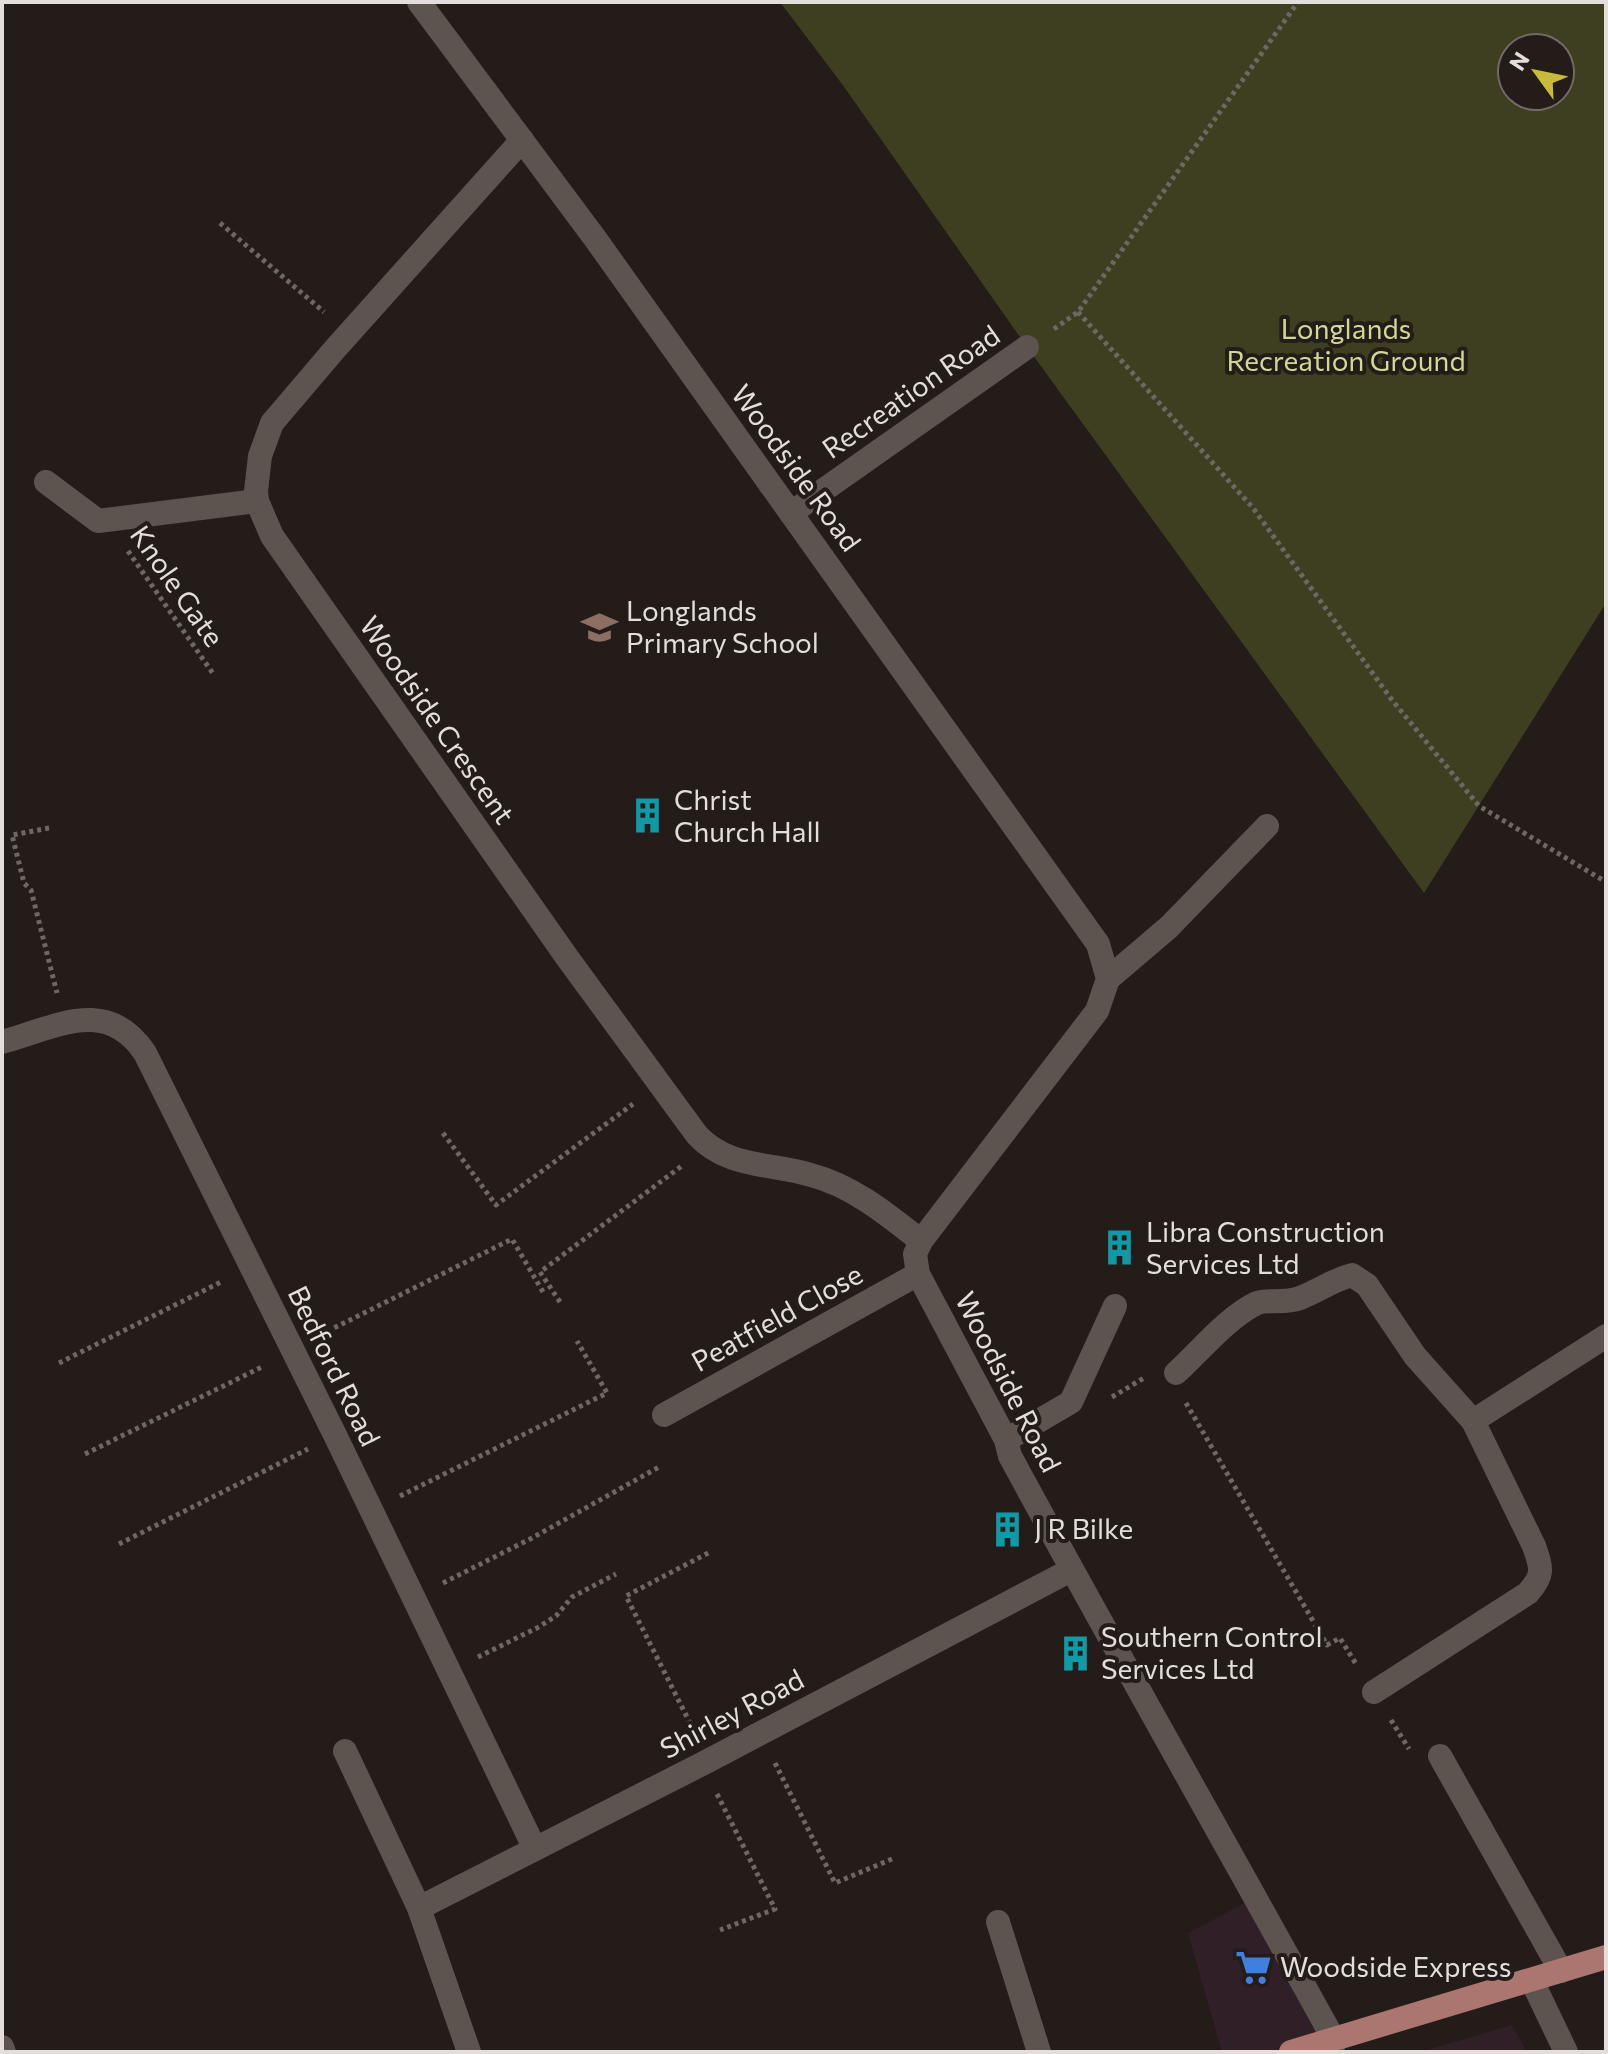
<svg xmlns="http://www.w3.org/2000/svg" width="1608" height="2054" viewBox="0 0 1608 2054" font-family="Commissioner,sans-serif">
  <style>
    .commercial { fill: #301f27 }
    .green { fill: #3d3f20; fill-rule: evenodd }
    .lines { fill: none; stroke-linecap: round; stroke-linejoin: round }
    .path { stroke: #6e6764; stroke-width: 5; stroke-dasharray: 4 4; stroke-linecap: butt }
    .minor { stroke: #5d544f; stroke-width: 24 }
    .major { stroke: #ac7670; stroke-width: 24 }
    .labels { text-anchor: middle; stroke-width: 8; stroke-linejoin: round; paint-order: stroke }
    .park-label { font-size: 28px; fill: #d1d897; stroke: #231c18 }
    .street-label { font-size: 28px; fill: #e3dedb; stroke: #231c18 }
    .poi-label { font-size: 28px; fill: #e3dedb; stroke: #231c18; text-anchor: start }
  </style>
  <rect width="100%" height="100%" fill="#231c18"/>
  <g class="commercial">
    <path d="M1250 1900 1290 1976 1326 2052H1222L1188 1933Z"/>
    <path d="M1512 2025 1527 2052H1419L1433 2048Z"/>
  </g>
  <path class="green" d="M780 2H1606V603L1424 893 1027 347 842 84ZM1512 48H1560V96H1512Z"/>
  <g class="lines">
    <g class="path">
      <path d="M220 223 324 312"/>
      <path d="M1078 312 1253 508 1392 700 1479 806 1606 882"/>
      <path d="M1054 329 1078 312 1298 2"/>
      <path d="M128 551 214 675"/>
      <path d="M49 828 12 835 24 883 31 890 57 993"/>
      <path d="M443 1133 496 1205 633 1104"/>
      <path d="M560 1302 540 1272 683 1165"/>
      <path d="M320 1335 512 1239 543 1292"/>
      <path d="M59 1363 223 1281"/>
      <path d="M1112 1397 1144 1378"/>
      <path d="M1186 1403 1327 1645 1340 1638 1356 1664"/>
      <path d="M85 1454 264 1366"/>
      <path d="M400 1496 607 1393 577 1341"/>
      <path d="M119 1544 308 1449"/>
      <path d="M443 1583 532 1538 659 1467"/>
      <path d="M478 1657 537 1628 556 1616 572 1597 616 1574"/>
      <path d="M1391 1720 1409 1749"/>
      <path d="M694 1731 626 1596 710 1552"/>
      <path d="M775 1763 835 1883 892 1859"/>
      <path d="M717 1794 775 1909 720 1930"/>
    </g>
    <g class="minor">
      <path d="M419 2 594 237 1098 944 1108 979 1097 1011 921 1241 915 1254 918 1274 1006 1440 1010 1456C1116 1652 1227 1845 1334 2040L1332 2052"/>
      <path d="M522 140 335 349 272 423 260 456 256 491 257 501 272 536 566 956 697 1135C727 1168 771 1163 811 1175 853 1186 888 1215 921 1241"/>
      <path d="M46 482 98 521 257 501"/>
      <path d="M791 513 1027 347"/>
      <path d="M1108 979 1169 927 1267 826"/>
      <path d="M2 1042C56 1027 107 996 145 1053L335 1435 535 1849"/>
      <path d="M1176 1373C1199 1352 1229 1316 1257 1303 1268 1299 1285 1304 1300 1298 1318 1291 1333 1280 1352 1275L1367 1285 1415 1356 1473 1421"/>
      <path d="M664 1415 918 1274"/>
      <path d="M1006 1440 1071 1402 1115 1306"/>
      <path d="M1374 1692 1528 1593C1544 1575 1542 1569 1534 1546L1473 1421 1606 1336"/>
      <path d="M345 1751 419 1908"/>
      <path d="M1440 1756 1561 1971"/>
      <path d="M998 1922 1039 2052"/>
      <path d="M1532 1981 1566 2052"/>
      <path d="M2 2047 4 2052"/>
      <path d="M469 2052 419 1908 702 1764 1071 1570"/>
    </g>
    <path class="major" d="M1291 2052 1606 1957"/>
  </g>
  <defs>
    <symbol id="school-bare" viewBox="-9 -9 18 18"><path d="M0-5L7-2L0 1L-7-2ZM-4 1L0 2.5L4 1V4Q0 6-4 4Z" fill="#8d6e63" stroke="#231c18" stroke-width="2.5" paint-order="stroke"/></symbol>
    <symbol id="building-bare" viewBox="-9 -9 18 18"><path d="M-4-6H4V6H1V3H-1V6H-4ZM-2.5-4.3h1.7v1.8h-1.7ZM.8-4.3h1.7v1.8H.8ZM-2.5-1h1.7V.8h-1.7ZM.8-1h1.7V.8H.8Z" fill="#0f9aa8" stroke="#231c18" stroke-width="2.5" paint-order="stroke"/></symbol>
    <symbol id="supermarket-bare" viewBox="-9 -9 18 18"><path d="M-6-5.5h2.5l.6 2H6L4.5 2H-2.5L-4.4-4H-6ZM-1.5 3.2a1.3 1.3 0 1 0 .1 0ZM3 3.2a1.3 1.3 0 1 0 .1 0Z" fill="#3f7fe0" stroke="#231c18" stroke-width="2.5" paint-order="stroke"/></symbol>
  </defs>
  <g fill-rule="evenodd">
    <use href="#school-bare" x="574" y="602" width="51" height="51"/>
    <use href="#building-bare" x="622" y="790" width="51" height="51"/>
    <use href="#building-bare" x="1094" y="1222" width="51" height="51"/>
    <use href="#building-bare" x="982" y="1504" width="51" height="51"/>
    <use href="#building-bare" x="1050" y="1628" width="51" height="51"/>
    <use href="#supermarket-bare" x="1228" y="1942" width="51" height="51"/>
  </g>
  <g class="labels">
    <g class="park-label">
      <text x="1346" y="339">Longlands<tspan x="1346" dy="32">Recreation Ground</tspan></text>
    </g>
    <g class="street-label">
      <text transform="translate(911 392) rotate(-35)" y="10">Recreation Road</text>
      <text transform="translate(796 468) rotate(54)" y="10">Woodside Road</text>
      <text transform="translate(177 586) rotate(55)" y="10">Knole Gate</text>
      <text transform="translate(437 720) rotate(55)" y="10">Woodside Crescent</text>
      <text transform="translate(777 1318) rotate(-29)" y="10">Peatfield Close</text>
      <text transform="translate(334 1366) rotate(64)" y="10">Bedford Road</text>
      <text transform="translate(1008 1382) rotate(63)" y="10">Woodside Road</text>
      <text transform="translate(732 1714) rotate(-28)" y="10">Shirley Road</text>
    </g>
    <g class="poi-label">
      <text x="626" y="621">Longlands<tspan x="626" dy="32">Primary School</tspan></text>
      <text x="674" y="810">Christ<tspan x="674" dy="32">Church Hall</tspan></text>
      <text x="1146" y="1242">Libra Construction<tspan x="1146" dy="32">Services Ltd</tspan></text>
      <text x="1034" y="1539">J R Bilke</text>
      <text x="1101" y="1647">Southern Control<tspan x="1101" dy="32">Services Ltd</tspan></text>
      <text x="1280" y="1977">Woodside Express</text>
    </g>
  </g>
  <rect width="1608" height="2054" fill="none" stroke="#e3dedb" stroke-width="8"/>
  <g transform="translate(1536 72) rotate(303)"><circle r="38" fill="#231c18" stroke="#706a66" stroke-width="2"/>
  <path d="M0-6L14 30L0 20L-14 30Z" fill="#c9bb3a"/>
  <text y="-12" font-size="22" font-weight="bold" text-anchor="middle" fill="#e3dedb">N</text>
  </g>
</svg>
